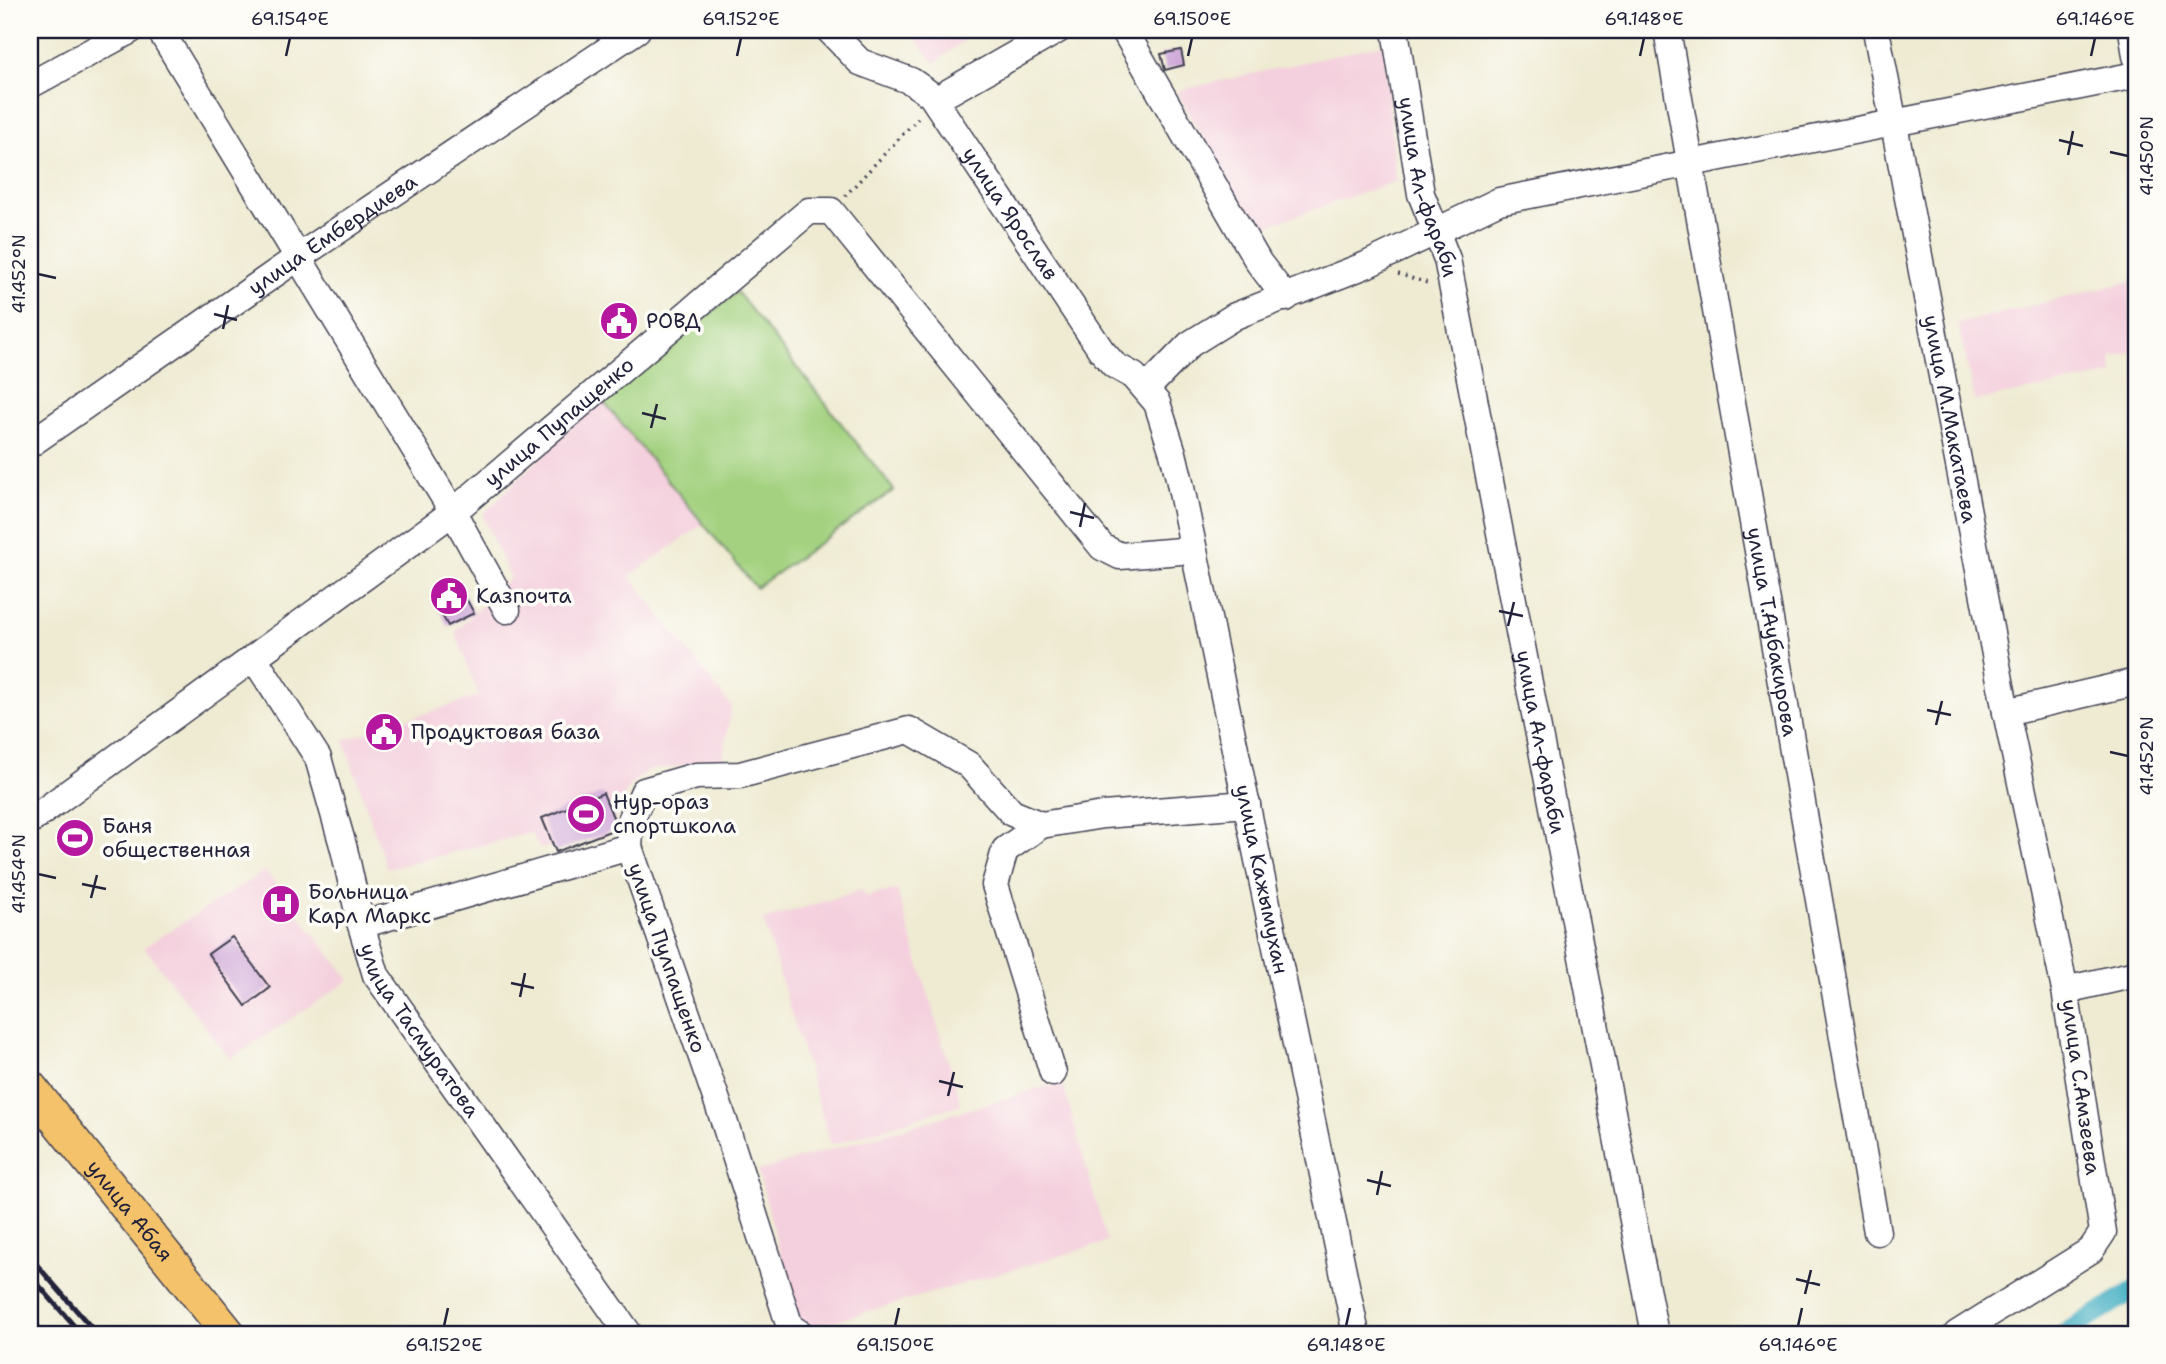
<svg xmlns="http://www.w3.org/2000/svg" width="2166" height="1364" viewBox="0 0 2166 1364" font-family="'Shantell Sans',sans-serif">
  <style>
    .built { fill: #f4cfdd }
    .green { fill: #a3d17f; stroke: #627a5d; stroke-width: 2 }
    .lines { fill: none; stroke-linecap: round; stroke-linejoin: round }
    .canal { stroke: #46b0c4; stroke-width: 19 }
    .building { fill: #cea5d8 }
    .minor-casing { stroke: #414052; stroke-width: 29 }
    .major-casing { stroke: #414052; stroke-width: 36 }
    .path { stroke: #414052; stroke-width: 3.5; stroke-dasharray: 2 5; stroke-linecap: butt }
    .minor { stroke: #fff; stroke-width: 26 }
    .major { stroke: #f4c26a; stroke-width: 33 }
    .rail { stroke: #22223b; stroke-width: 5 }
    .ticks { fill: none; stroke: #22223b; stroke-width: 2.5 }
    .labels { text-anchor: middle; stroke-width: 7; stroke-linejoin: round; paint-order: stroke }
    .street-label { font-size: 21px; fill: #22223b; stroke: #fdfcf7 }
    .poi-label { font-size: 21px; fill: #22223b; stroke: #fdfcf7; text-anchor: start }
    .neatline { fill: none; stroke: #22223b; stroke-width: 2.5 }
    .ticks-label { font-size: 18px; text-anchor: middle; fill: #22223b }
  </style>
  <rect width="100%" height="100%" fill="#fdfcf7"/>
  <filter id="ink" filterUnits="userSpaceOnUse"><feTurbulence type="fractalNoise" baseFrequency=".0143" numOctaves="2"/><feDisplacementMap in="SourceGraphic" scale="14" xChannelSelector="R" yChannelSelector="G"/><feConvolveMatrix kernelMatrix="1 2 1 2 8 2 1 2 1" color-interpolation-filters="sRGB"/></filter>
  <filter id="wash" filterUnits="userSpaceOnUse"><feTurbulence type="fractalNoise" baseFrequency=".00686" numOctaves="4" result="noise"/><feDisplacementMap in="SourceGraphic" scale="28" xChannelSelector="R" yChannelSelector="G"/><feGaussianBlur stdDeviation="1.57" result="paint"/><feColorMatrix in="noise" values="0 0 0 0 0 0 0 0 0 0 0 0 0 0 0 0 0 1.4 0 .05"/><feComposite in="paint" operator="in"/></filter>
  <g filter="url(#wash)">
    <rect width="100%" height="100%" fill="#efebd3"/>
    <g class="built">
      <path d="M908 30H977L935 63Z"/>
      <path d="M1384 44 1396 181 1251 231 1177 91Z"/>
      <path d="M2136 280V351L2111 357 2113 374 1975 401 1958 324Z"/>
      <path d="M601 398 703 524 630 576 731 706 723 759 646 771 628 788 606 837 540 849 531 833 387 869 344 740 479 696 455 632 510 578 482 515Z"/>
      <path d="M265 871 350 980 230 1059 144 947Z"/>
      <path d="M862 890 866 896 897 890 961 1104 831 1145 763 920Z"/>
      <path d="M1063 1084 1107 1242 801 1331 758 1171 1040 1088Z"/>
    </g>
    <path class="green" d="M737 292 894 490 756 588 601 399Z"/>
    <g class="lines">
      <path class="canal" d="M2063 1334 2136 1289"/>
    </g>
    <g id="blocks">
      <g class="building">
        <path d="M1181 50 1184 65 1165 70 1161 54Z"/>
        <path d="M457 582 474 613 448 626 431 595Z"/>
        <path d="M603 793 615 822V829L556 852 542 818Z"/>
        <path d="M232 937 270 988 246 1006 208 954Z"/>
      </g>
    </g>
  </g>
  <g filter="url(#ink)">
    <use href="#blocks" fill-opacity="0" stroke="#414052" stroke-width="2"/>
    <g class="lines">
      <defs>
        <g id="minor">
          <path d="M160 30 453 512 507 610"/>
          <path id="s1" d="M829 30 860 62 911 81 931 95 1101 350 1114 365 1134 376 1157 403 1173 453 1179 478 1356 1334"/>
          <path d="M1124 30 1259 263 1286 298"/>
          <path id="s2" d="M1395 30 1421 194 1447 259 1655 1334"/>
          <path id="s3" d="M1667 30 1877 1232"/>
          <path id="s4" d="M1876 30 2006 712 2065 990"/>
          <path d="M2132 30 2136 56"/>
          <path d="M30 85 131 30"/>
          <path d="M935 100 1058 30"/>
          <path d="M1146 389 1190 344 1235 316 1366 265 1499 201 2136 75"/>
          <path id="s5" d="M30 444 297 258 637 30"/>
          <path id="s6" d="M254 658 318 758 344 849 361 925 376 975 629 1334"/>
          <path d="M2006 712 2136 682"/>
          <path id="s7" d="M30 821 453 512 809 211H831L1102 547 1120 556 1193 550"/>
          <path d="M1041 825 1005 850 995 885 1053 1073"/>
          <path d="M361 925 629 847"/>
          <path d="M801 1334 790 1327 724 1121 629 847 631 820 644 791 696 776 740 775 909 730 969 765 1012 813 1041 825 1103 815 1247 804"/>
          <path d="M1957 1334 2091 1250 2103 1232 2065 990 2136 974"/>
        </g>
        <g id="major">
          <path id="s8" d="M30 1087 229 1334"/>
        </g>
      </defs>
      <use href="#minor" class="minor-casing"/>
      <use href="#major" class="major-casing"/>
      <g class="path">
        <path d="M845 196 921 115"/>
        <path d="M1398 274 1431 284"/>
      </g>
      <use href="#minor" class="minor"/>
      <use href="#major" class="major"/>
      <g class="rail">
        <path d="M30 1257 97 1334"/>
        <path d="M30 1275 81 1334"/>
        <path d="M30 1317 44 1334"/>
      </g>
    </g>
  </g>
  <path class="ticks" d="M286 56 290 38M737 56 741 38M1188 56 1192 38M1640 56 1644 38M2091 56 2095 38M2059 140 2083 146M2110 152 2128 156M2068 155 2073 131M38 274 56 278M214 314 237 320M223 329 228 305M642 413 666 419M651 428 657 404M1070 512 1094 518M1080 527 1085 503M1499 611 1523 616M1508 626 1514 602M1927 710 1951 715M1936 725 1942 701M2110 752 2128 756M38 874 56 878M82 884 106 889M91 898 97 875M511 983 534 988M520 997 525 973M939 1081 963 1087M948 1096 954 1072M1367 1180 1391 1186M1377 1195 1382 1171M1796 1279 1820 1285M1805 1294 1811 1270M444 1326 448 1308M895 1326 899 1308M1346 1326 1350 1308M1798 1326 1802 1308"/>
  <defs>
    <symbol id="civic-disc" viewBox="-11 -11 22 22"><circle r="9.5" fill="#b5179e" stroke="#fdfcf7"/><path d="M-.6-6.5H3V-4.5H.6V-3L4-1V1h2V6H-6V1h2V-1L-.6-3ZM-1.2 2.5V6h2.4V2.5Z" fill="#fff"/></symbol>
    <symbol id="stadium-disc" viewBox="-11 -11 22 22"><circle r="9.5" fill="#b5179e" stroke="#fdfcf7"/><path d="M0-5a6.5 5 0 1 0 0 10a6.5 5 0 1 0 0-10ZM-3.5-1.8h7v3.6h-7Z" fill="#fff"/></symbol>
    <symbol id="hospital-disc" viewBox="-11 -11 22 22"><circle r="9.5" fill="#b5179e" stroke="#fdfcf7"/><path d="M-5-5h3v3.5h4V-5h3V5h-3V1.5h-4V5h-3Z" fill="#fff"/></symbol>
  </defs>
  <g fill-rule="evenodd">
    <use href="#civic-disc" x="597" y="299" width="44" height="44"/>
    <use href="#civic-disc" x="427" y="574" width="44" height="44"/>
    <use href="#civic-disc" x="362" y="710" width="44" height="44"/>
    <use href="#stadium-disc" x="564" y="792" width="44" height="44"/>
    <use href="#stadium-disc" x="53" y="816" width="44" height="44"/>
    <use href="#hospital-disc" x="259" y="882" width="44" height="44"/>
  </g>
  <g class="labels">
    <g class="street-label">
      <text dy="7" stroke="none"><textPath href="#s2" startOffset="161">улица Ал-фараби</textPath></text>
      <text dy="7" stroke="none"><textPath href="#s1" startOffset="266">улица Ярослав</textPath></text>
      <text dy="7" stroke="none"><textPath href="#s5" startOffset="368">улица Ембердиева</textPath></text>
      <text dy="7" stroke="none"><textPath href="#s4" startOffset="396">улица М.Макатаева</textPath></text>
      <text dy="7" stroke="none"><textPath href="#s7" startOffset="663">улица Пупащенко</textPath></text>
      <text dy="7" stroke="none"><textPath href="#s3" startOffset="611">улица Т.Аубакирова</textPath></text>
      <text dy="7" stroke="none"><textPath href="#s2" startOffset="728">улица Ал-фараби</textPath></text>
      <text dy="7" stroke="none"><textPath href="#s1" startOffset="996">улица Кажымухан</textPath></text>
      <text transform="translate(667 958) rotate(71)" y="7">улица Пулпащенко</text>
      <text dy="7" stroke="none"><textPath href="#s6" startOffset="413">улица Тасмуратова</textPath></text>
      <text transform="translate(2081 1087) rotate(82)" y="7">улица С.Амзеева</text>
      <text dy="7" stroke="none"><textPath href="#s8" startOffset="159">улица Абая</textPath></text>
    </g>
    <g class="poi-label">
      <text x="646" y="328">РОВД</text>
      <text x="476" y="603">Казпочта</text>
      <text x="411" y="739">Продуктовая база</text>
      <text x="613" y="809">Нур-ораз<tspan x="613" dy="24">спортшкола</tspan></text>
      <text x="102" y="833">Баня<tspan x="102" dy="24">общественная</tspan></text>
      <text x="308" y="899">Больница<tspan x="308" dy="24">Карл Маркс</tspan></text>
    </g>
  </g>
  <rect width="2166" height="1364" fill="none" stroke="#fdfcf7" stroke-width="77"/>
  <rect x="38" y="38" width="2090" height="1288" class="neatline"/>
  <g class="ticks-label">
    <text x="290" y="25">69.154°E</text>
    <text x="741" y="25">69.152°E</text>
    <text x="1192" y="25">69.150°E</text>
    <text x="1644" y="25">69.148°E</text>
    <text x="2095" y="25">69.146°E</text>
    <text transform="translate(2147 156) rotate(-90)" y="6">41.450°N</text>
    <text transform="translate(19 274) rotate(-90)" y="6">41.452°N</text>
    <text transform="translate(2147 756) rotate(-90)" y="6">41.452°N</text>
    <text transform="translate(19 874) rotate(-90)" y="6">41.454°N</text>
    <text x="444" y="1351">69.152°E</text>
    <text x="895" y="1351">69.150°E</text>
    <text x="1346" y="1351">69.148°E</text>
    <text x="1798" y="1351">69.146°E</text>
  </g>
</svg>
